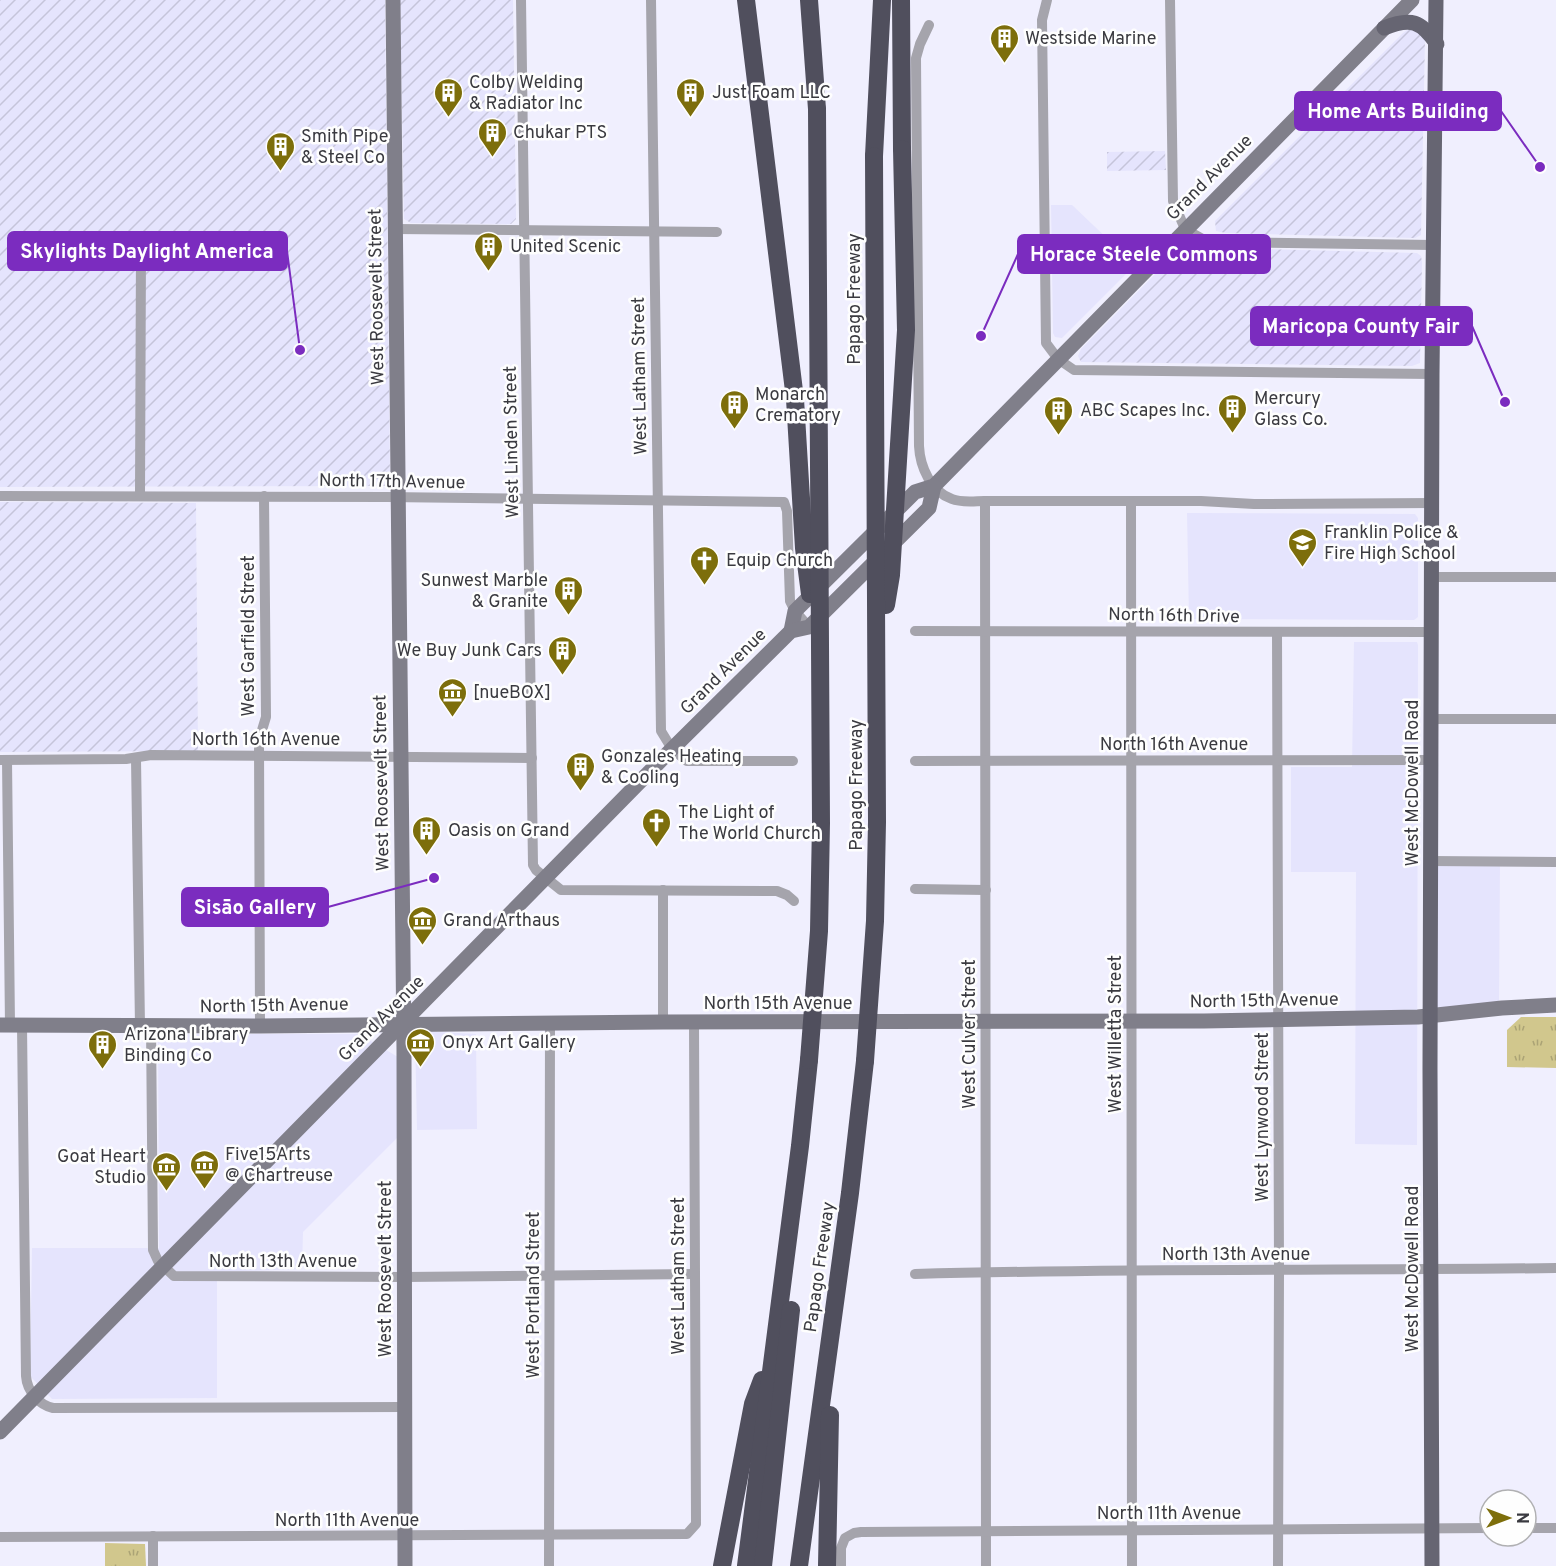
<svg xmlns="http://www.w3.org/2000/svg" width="1556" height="1566" viewBox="0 0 1556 1566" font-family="Overpass,sans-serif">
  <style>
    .built { fill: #e5e4fd }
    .industrial { fill: url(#industrial-furrows) }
    .grass { fill: url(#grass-tufts) }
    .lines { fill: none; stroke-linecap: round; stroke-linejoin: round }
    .street { stroke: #a5a4ac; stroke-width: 10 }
    .secondary { stroke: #807f8a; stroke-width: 15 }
    .primary { stroke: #666572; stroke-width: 15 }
    .highway { stroke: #504f5d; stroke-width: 18 }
    .highway-bridge { stroke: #504f5d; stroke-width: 18 }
    .labels { text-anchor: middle; stroke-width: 5; stroke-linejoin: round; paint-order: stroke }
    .poi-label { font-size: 18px; fill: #3a3a40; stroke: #fefefe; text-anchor: start }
    .street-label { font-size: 18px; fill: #3a3a40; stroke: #fefefe }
    .leader { fill: none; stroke: #7b2cbf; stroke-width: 2 }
    .callout-dot { fill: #7b2cbf; stroke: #fefefe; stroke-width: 2 }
    .callout { fill: #7b2cbf; stroke: #7b2cbf; stroke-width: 2 }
    .callout-label { font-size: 20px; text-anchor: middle; font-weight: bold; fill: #fff }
  </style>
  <defs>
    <pattern id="industrial-furrows" width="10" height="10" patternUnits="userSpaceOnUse" patternTransform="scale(1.5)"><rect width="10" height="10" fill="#e5e4fd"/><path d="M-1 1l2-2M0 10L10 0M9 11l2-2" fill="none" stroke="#c5c4da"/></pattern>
    <pattern id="grass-tufts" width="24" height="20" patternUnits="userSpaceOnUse" patternTransform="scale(1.5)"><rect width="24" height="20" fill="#d1c78d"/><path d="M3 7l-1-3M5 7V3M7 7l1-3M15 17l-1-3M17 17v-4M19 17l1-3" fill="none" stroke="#aba375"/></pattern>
  </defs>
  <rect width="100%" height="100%" fill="#f0effe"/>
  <g class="built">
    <path d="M1051 205H1072L1135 265 1062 338 1055 337 1053 333Z"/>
    <path d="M1187 513 1415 514 1418 518V617L1414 620 1189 619Z"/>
    <path d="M1354 642H1417L1418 645 1417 1145 1355 1144 1356 872H1291V767H1352Z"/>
    <path d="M1431 861 1500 862 1499 1008 1431 1016Z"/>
    <path d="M420 1031 476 1034 477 1129 417 1130 415 1036Z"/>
    <path d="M158 1034H359L398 1057V1137L303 1232 302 1269 217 1272V1398L52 1399 30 1376 32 1248H159Z"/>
  </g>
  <g class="industrial">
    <path d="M0 0H385L390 480 387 486 0 487Z"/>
    <path d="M400 0H513L516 214V219L511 224 411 223 404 219Z"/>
    <path d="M1410 28 1415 29 1425 39 1421 235 1415 238 1226 233 1216 231 1215 221 1403 33Z"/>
    <path d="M1165 151 1166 170 1107 171V152Z"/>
    <path d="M1182 247 1417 253 1421 256 1422 262 1420 363 1412 366 1081 362 1078 356 1081 349Z"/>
    <path d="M0 502 196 503 198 751 0 752Z"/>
  </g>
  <g class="grass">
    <path d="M1521 1017H1556V1068L1507 1067V1030Z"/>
    <path d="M105 1543 145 1544 146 1566H105Z"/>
  </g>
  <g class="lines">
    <g class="street">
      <path d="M521 0 533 865 536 870 561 890 777 891 787 895 794 901"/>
      <path d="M651 0 661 731 672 749 687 761H793"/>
      <path d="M1047 0 1042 20 1046 343 1058 359 1074 370 1432 374"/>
      <path d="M1170 0 1173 201 1185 229 1208 242 1433 245"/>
      <path d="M929 25 920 44 916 58 919 446C920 467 931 492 952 499 961 503 975 501 985 501H1201L1254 504 1433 503"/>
      <path d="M395 229 717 232"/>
      <path d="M0 496 387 497 784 502 787 511 790 601 795 611 809 627"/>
      <path d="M140 496 141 248"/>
      <path d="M985 501 986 1566"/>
      <path d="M1131 502 1132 1566"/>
      <path d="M1432 577H1556"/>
      <path d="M915 631 1432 632"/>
      <path d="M1277 632 1279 1271 1278 1566"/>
      <path d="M1432 719H1556"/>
      <path d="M136 759 140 1026"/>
      <path d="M0 760 126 759 151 755 532 758"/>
      <path d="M7 760 10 1025"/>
      <path d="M915 761 1432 760"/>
      <path d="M1431 861 1556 862"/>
      <path d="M915 889 986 890"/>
      <path d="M663 890V1022"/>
      <path d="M22 1025 26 1376C27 1391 39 1405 53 1408L404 1407"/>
      <path d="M151 1025 153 1250 158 1261 174 1276 405 1277 694 1274"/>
      <path d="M260 1026 259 740 266 717 264 496"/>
      <path d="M915 1274C1129 1268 1342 1271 1556 1268"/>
      <path d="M1526 1528H1556"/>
      <path d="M153 1536V1566"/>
      <path d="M0 1537 687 1534 696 1524 694 1022"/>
      <path d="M549 1566 550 1023"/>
      <path d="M841 1566V1548L845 1538 854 1533 861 1532 1490 1528"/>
    </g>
    <g class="secondary">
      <path d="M393 0 404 1049 405 1566"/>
      <path d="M791 631 795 611 915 492 934 486 1412 0"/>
      <path d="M0 1025 260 1026 663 1022 1204 1021 1418 1017 1502 1008 1556 1005"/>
      <path d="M0 1432 672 749 791 631 809 627 929 508 934 486"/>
    </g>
    <g class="primary">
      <path d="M1384 28C1411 17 1421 21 1437 44"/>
      <path d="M1432 1566 1430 1069 1432 374 1436 0"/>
    </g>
    <g class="highway">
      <path d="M746 0 795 399"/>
      <path d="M809 0 817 109"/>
      <path d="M901 0 902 149"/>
      <path d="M874 156 882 0"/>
      <path d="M722 1566 753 1404 762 1380"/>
      <path d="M746 1566 800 1146 809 1060"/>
      <path d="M763 1566 791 1310"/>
      <path d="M799 1566 850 1193 865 1061"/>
      <path d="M827 1566 830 1415"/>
    </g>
    <g class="highway-bridge">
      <path d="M795 399 804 548 810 594"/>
      <path d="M886 605 891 575 906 330 902 149"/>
      <path d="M809 1060 819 931 821 823 817 109"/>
      <path d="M865 1061 875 921 877 822 874 156"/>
    </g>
  </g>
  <defs>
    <symbol id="building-pin" viewBox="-11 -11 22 30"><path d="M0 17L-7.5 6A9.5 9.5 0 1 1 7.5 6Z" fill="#7d6e0b" stroke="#fefefe"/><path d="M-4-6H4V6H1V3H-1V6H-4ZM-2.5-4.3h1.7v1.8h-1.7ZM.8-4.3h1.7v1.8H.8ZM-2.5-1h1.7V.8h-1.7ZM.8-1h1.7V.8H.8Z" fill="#fff"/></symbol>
    <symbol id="school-pin" viewBox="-11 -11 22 30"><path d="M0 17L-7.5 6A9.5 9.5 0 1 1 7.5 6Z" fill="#7d6e0b" stroke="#fefefe"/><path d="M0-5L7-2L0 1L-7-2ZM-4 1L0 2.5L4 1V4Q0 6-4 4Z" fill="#fff"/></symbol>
    <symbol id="church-pin" viewBox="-11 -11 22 30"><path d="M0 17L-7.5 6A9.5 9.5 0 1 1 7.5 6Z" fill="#7d6e0b" stroke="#fefefe"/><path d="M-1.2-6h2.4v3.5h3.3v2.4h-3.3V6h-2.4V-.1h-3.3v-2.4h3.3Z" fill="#fff"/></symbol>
    <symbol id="museum-pin" viewBox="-11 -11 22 30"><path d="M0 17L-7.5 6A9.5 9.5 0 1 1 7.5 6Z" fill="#7d6e0b" stroke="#fefefe"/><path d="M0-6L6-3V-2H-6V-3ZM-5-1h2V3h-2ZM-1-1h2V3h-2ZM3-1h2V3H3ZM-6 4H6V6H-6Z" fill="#fff"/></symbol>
  </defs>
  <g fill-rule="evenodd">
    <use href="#building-pin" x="988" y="22" width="33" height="45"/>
    <use href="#building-pin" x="432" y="76" width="33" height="45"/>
    <use href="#building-pin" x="674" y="76" width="33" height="45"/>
    <use href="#building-pin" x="476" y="116" width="33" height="45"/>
    <use href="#building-pin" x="264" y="130" width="33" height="45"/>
    <use href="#building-pin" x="472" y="230" width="33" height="45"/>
    <use href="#building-pin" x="718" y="388" width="33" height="45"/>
    <use href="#building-pin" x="1216" y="392" width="33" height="45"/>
    <use href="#building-pin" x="1042" y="394" width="33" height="45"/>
    <use href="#school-pin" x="1286" y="526" width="33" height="45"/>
    <use href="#church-pin" x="688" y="544" width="33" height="45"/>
    <use href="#building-pin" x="552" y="574" width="33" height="45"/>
    <use href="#building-pin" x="546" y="634" width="33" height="45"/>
    <use href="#museum-pin" x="436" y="676" width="33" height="45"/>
    <use href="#building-pin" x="564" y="750" width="33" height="45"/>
    <use href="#church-pin" x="640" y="806" width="33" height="45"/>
    <use href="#building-pin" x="410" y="814" width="33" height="45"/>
    <use href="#museum-pin" x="406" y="904" width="33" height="45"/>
    <use href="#museum-pin" x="404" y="1026" width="33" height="45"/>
    <use href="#building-pin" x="86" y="1028" width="33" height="45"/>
    <use href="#museum-pin" x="188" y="1148" width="33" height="45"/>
    <use href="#museum-pin" x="150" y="1150" width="33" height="45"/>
  </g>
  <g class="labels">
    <g class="poi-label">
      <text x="1025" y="44">Westside Marine</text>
      <text x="469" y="88">Colby Welding<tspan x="469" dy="21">&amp; Radiator Inc</tspan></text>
      <text x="712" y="98">Just Foam LLC</text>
      <text x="513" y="138">Chukar PTS</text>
      <text x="301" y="142">Smith Pipe<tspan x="301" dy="21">&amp; Steel Co</tspan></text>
      <text x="510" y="252">United Scenic</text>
      <text x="755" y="400">Monarch<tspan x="755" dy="21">Crematory</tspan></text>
      <text x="1254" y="404">Mercury<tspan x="1254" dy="21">Glass Co.</tspan></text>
      <text x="1080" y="416">ABC Scapes Inc.</text>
      <text x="1324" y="538">Franklin Police &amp;<tspan x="1324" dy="21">Fire High School</tspan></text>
      <text x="726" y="566">Equip Church</text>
      <text x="548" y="586" text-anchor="end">Sunwest Marble<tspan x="548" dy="21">&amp; Granite</tspan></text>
      <text x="542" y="656" text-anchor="end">We Buy Junk Cars</text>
      <text x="473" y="698">[nueBOX]</text>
      <text x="601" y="762">Gonzales Heating<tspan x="601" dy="21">&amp; Cooling</tspan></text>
      <text x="678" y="818">The Light of<tspan x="678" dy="21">The World Church</tspan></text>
      <text x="448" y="836">Oasis on Grand</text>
      <text x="443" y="926">Grand Arthaus</text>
      <text x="124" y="1040">Arizona Library<tspan x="124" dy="21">Binding Co</tspan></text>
      <text x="442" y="1048">Onyx Art Gallery</text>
      <text x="225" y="1160">Five15Arts<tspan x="225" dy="21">@ Chartreuse</tspan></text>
      <text x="146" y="1162" text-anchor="end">Goat Heart<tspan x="146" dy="21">Studio</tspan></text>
    </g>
    <g class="street-label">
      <text transform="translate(1209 177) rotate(-45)" y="6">Grand Avenue</text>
      <text transform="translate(376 297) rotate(-91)" y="6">West Roosevelt Street</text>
      <text transform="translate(854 299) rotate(-90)" y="6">Papago Freeway</text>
      <text transform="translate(639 376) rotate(-91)" y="6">West Latham Street</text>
      <text transform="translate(511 442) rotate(-91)" y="6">West Linden Street</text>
      <text transform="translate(392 481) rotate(1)" y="6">North 17th Avenue</text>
      <text transform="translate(1174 615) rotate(1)" y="6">North 16th Drive</text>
      <text transform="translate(248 636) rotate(-90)" y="6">West Garfield Street</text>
      <text transform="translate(723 671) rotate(-45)" y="6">Grand Avenue</text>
      <text x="266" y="745">North 16th Avenue</text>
      <text x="1174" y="750">North 16th Avenue</text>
      <text transform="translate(381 783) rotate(-91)" y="6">West Roosevelt Street</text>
      <text transform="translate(1412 783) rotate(-90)" y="6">West McDowell Road</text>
      <text transform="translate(856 785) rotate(-90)" y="6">Papago Freeway</text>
      <text transform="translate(1264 1000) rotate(-1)" y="6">North 15th Avenue</text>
      <text x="778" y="1009">North 15th Avenue</text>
      <text transform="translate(274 1005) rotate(-1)" y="6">North 15th Avenue</text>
      <text transform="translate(381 1018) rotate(-45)" y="6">Grand Avenue</text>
      <text transform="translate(969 1034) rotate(-90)" y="6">West Culver Street</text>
      <text transform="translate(1115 1034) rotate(-90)" y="6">West Willetta Street</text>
      <text transform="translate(1262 1117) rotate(-90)" y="6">West Lynwood Street</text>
      <text x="1236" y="1260">North 13th Avenue</text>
      <text x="283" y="1267">North 13th Avenue</text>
      <text transform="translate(819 1267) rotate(-82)" y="6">Papago Freeway</text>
      <text transform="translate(385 1269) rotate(-90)" y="6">West Roosevelt Street</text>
      <text transform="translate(1412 1269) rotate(-90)" y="6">West McDowell Road</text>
      <text transform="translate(678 1276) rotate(-90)" y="6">West Latham Street</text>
      <text transform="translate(533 1295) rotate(-90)" y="6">West Portland Street</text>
      <text x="1169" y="1519">North 11th Avenue</text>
      <text x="347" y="1526">North 11th Avenue</text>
    </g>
  </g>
  <path class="leader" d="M1540 167L1501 111M300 350L287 251M981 336L1018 254M1505 402L1472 326M434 878L328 907"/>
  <g class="callout-dot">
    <circle cx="1540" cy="167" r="6"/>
    <circle cx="300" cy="350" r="6"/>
    <circle cx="981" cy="336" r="6"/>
    <circle cx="1505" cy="402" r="6"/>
    <circle cx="434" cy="878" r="6"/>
  </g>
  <g class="callout">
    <rect x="1295" y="92" width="206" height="38" rx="6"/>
    <rect x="8" y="232" width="279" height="38" rx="6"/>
    <rect x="1018" y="235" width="252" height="38" rx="6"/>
    <rect x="1251" y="307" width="221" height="38" rx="6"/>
    <rect x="182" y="888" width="146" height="38" rx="6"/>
  </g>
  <g class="callout-label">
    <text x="1398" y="118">Home Arts Building</text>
    <text x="147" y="258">Skylights Daylight America</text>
    <text x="1144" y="261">Horace Steele Commons</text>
    <text x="1361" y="333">Maricopa County Fair</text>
    <text x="255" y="914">Sisāo Gallery</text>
  </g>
  <g transform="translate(1508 1518) rotate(90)"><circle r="28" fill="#fefefe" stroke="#b0b0b2" stroke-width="1.5"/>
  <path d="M0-4.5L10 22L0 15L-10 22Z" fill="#7d6e0b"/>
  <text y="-9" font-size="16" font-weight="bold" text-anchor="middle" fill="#3a3a40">N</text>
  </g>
</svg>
